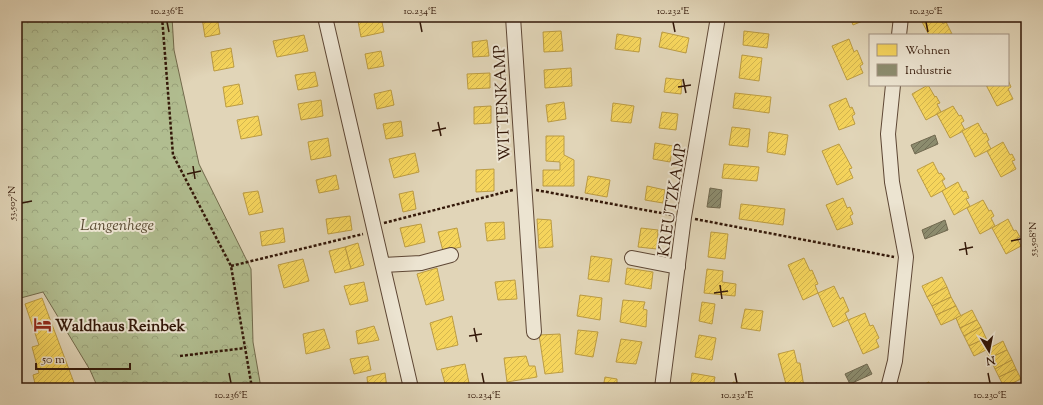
<svg xmlns="http://www.w3.org/2000/svg" width="1043" height="405" viewBox="0 0 1043 405" font-family="'Sorts Mill Goudy',serif">
  <style>
    .forest { fill: url(#forest-crowns); stroke: #726a4c }
    .homes { fill: url(#homes-hatch); stroke: #bc9c43 }
    .industry { fill: url(#industry-hatch); stroke: #716950 }
    .lines { fill: none; stroke-linecap: round; stroke-linejoin: round }
    .minor-casing { stroke: #5e4735; stroke-width: 16 }
    .path { stroke: #331809; stroke-width: 2.5; stroke-dasharray: 3 2; stroke-linecap: butt }
    .minor { stroke: #ece4d1; stroke-width: 14 }
    .ticks { fill: none; stroke: #331809; stroke-width: 1.5 }
    .labels { text-anchor: middle; stroke-width: 4; stroke-linejoin: round; paint-order: stroke }
    .street-label { font-size: 16px; fill: #331809; stroke: #ece4d1 }
    .park-label { font-size: 16px; font-style: italic; fill: #594a32; stroke: #ece4d1 }
    .poi-label { font-size: 16px; font-weight: bold; fill: #331809; stroke: #ece4d1; text-anchor: start }
    .neatline { fill: none; stroke: #331809; stroke-width: 1.5 }
    .ticks-label { font-size: 10px; text-anchor: middle; fill: #331809 }
  </style>
  <defs>
    <pattern id="forest-crowns" width="20" height="18" patternUnits="userSpaceOnUse"><rect width="20" height="18" fill="#b1bd90"/><path d="M2 6a3 3 0 1 1 6 0M12 15a3 3 0 1 1 6 0" fill="none" stroke="#99a27b"/></pattern>
    <pattern id="homes-hatch" width="6" height="6" patternUnits="userSpaceOnUse"><rect width="6" height="6" fill="#f6d55c"/><path d="M-1 1l2-2M0 6l6-6M5 7l2-2" fill="none" stroke="#d3b64f"/></pattern>
    <pattern id="industry-hatch" width="6" height="6" patternUnits="userSpaceOnUse"><rect width="6" height="6" fill="#8c8c6e"/><path d="M-1 1l2-2M0 6l6-6M5 7l2-2" fill="none" stroke="#737159"/></pattern>
  </defs>
  <rect width="100%" height="100%" fill="#e1d5b8"/>
  <filter id="stains"><feTurbulence type="fractalNoise" baseFrequency=".005" numOctaves="4"/><feColorMatrix values="0 0 0 0 .2 0 0 0 0 .09 0 0 0 0 .02 0 0 0 .5 -.17"/></filter>
  <radialGradient id="worn" r=".72"><stop offset=".6" stop-color="#630" stop-opacity="0"/><stop offset="1" stop-color="#630" stop-opacity=".3"/></radialGradient>
  <path class="forest" d="M17 17H172L174 50 199 164 251 269 253 342 261 388H98L90 370 43 292 17 299Z"/>
  <g class="homes">
    <path d="M217 17 220 34 205 37 202 18Z"/>
    <path d="M381 17 384 32 361 37 358 21Z"/>
    <path d="M850 17H872L853 25Z"/>
    <path d="M927 17H939L943 24 946 22 952 34 929 35 921 20Z"/>
    <path d="M561 31 563 51 544 52 543 32Z"/>
    <path d="M744 31 769 34 767 48 743 45Z"/>
    <path d="M662 32 689 38 686 53 659 47Z"/>
    <path d="M617 34 641 38 639 52 615 49Z"/>
    <path d="M304 35 308 51 277 57 273 41Z"/>
    <path d="M849 39 854 52 857 50 863 64 860 66 863 73 847 80 832 46Z"/>
    <path d="M487 40 489 56 473 57 472 42Z"/>
    <path d="M231 48 234 67 214 71 211 52Z"/>
    <path d="M381 51 384 66 368 69 365 54Z"/>
    <path d="M742 55 762 58 759 81 739 78Z"/>
    <path d="M571 68 572 86 545 88 544 70Z"/>
    <path d="M315 72 318 86 298 90 295 75Z"/>
    <path d="M490 73V88L468 89 467 74Z"/>
    <path d="M666 78 682 80 681 94 664 92Z"/>
    <path d="M1008 80 1011 87 1008 89 1013 99 997 106 986 85H1008Z"/>
    <path d="M239 84 243 104 226 107 223 87Z"/>
    <path d="M928 85 935 97 936 96 940 103 937 104 941 112 926 120 912 94Z"/>
    <path d="M391 90 394 105 377 109 374 94Z"/>
    <path d="M735 93 771 97 769 113 733 108Z"/>
    <path d="M846 98 850 108 852 107 855 114 852 116 855 124 839 130 829 105Z"/>
    <path d="M321 100 323 116 301 120 298 104Z"/>
    <path d="M564 102 566 119 548 122 546 105Z"/>
    <path d="M613 103 634 106 631 123 611 121Z"/>
    <path d="M491 106V123L474 124V107Z"/>
    <path d="M953 106 959 116 961 115 964 121 961 123 965 130 950 138 937 114Z"/>
    <path d="M662 112 678 114 676 130 659 128Z"/>
    <path d="M258 116 262 135 241 139 237 120Z"/>
    <path d="M401 121 403 136 386 139 383 124Z"/>
    <path d="M978 123 984 134 986 133 989 140 987 141 991 149 975 157 962 131Z"/>
    <path d="M732 127 750 129 748 147 729 145Z"/>
    <path d="M769 132 788 135 785 155 767 152Z"/>
    <path d="M546 136H564V155L574 160V186H543V170H560V162L546 161Z"/>
    <path d="M328 138 331 156 311 160 308 142Z"/>
    <path d="M1003 142 1010 155 1012 154 1015 160 1012 161 1016 169 1001 177 987 151Z"/>
    <path d="M655 143 673 146 670 162 653 159Z"/>
    <path d="M839 144 852 168 849 169 853 178 837 185 822 151Z"/>
    <path d="M415 153 419 172 394 178 389 159Z"/>
    <path d="M933 162 939 174 941 173 945 179 942 181 946 189 931 197 917 170Z"/>
    <path d="M724 164 759 167 757 181 722 178Z"/>
    <path d="M494 169V191L476 192V170Z"/>
    <path d="M336 175 339 189 319 193 316 180Z"/>
    <path d="M588 176 610 180 607 197 585 193Z"/>
    <path d="M958 182 963 192 966 191 969 198 966 199 970 206 954 215 942 191Z"/>
    <path d="M647 186 665 190 663 203 645 200Z"/>
    <path d="M258 191 263 212 249 215 243 193Z"/>
    <path d="M413 191 416 209 403 212 399 194Z"/>
    <path d="M843 198 847 208 850 207 853 214 850 216 853 224 837 230 826 205Z"/>
    <path d="M983 200 989 211 991 210 994 216 991 218 995 226 980 234 967 208Z"/>
    <path d="M741 204 785 209 783 225 739 219Z"/>
    <path d="M350 216 352 230 328 234 326 219Z"/>
    <path d="M537 219 551 220 553 247 539 248Z"/>
    <path d="M1008 219 1014 231 1016 230 1020 237 1017 238 1021 246 1006 254 992 228Z"/>
    <path d="M504 222 505 239 487 241 485 223Z"/>
    <path d="M421 224 425 242 405 247 400 228Z"/>
    <path d="M283 228 285 242 262 246 260 232Z"/>
    <path d="M457 228 461 247 443 251 438 232Z"/>
    <path d="M641 228 658 230 657 249 638 247Z"/>
    <path d="M711 232 728 234 725 259 708 257Z"/>
    <path d="M358 243 364 265 351 269 345 247Z"/>
    <path d="M345 247 351 269 335 273 329 251Z"/>
    <path d="M591 256 612 259 609 282 588 279Z"/>
    <path d="M804 258 810 271 812 270 818 284 815 285 818 293 803 300 788 265Z"/>
    <path d="M303 259 309 281 284 288 278 265Z"/>
    <path d="M437 268 444 300 426 305 417 274Z"/>
    <path d="M627 268 653 272 651 289 625 284Z"/>
    <path d="M707 269 723 271 722 282 736 284 735 296 704 293Z"/>
    <path d="M942 277 947 287 927 297 922 286Z"/>
    <path d="M515 280 517 299 498 300 495 282Z"/>
    <path d="M364 282 368 301 350 305 344 286Z"/>
    <path d="M834 286 840 299 843 297 849 311 845 313 848 320 833 327 818 293Z"/>
    <path d="M947 287 951 297 932 306 927 297Z"/>
    <path d="M580 295 602 298 600 320 577 316Z"/>
    <path d="M951 297 956 306 936 315 932 306Z"/>
    <path d="M42 298 76 388H36L33 375 39 373 32 347 39 345 25 304Z"/>
    <path d="M623 300 645 302 643 309 647 310 646 327 620 322Z"/>
    <path d="M702 302 715 304 712 324 699 321Z"/>
    <path d="M956 306 961 316 941 325 936 315Z"/>
    <path d="M745 309 763 311 760 331 741 328Z"/>
    <path d="M972 310 977 320 960 328 956 318Z"/>
    <path d="M865 313 870 326 873 325 879 338 876 340 879 347 863 354 848 320Z"/>
    <path d="M452 316 458 345 437 350 430 323Z"/>
    <path d="M977 320 981 327 964 336 960 328Z"/>
    <path d="M374 326 379 340 358 344 356 331Z"/>
    <path d="M981 327 986 338 969 346 964 336Z"/>
    <path d="M324 329 330 348 306 354 303 334Z"/>
    <path d="M578 330 598 332 593 357 575 354Z"/>
    <path d="M560 334 563 372 545 374 539 335Z"/>
    <path d="M699 335 716 338 712 360 695 357Z"/>
    <path d="M986 338 990 348 974 356 969 346Z"/>
    <path d="M621 339 642 342 636 364 616 362Z"/>
    <path d="M1003 341 1007 350 990 358 986 350Z"/>
    <path d="M794 350 797 363H800L804 387 787 388 778 354Z"/>
    <path d="M1007 350 1012 360 995 369 990 358Z"/>
    <path d="M368 356 371 370 354 374 350 359Z"/>
    <path d="M526 356 529 366H535L537 377 507 382 504 358Z"/>
    <path d="M1012 360 1016 369 999 377 995 369Z"/>
    <path d="M465 364 469 383 446 387 441 369Z"/>
    <path d="M1016 369 1021 379 1004 387 999 377Z"/>
    <path d="M385 373 387 388H368L367 377Z"/>
    <path d="M692 373 715 377 713 388H690Z"/>
    <path d="M605 377 617 379V388H603Z"/>
    <path d="M733 382 756 386V388H732Z"/>
    <path d="M929 382 932 388H916Z"/>
    <path d="M817 383 819 388H802V387Z"/>
  </g>
  <g class="industry">
    <path d="M935 135 938 144 915 154 911 145Z"/>
    <path d="M710 188 722 190 720 208 707 207Z"/>
    <path d="M945 220 948 230 925 239 922 230Z"/>
    <path d="M867 364 872 374 850 384 845 374Z"/>
  </g>
  <g class="lines">
    <defs>
      <g id="minor">
        <path d="M325 17 411 388"/>
        <path d="M513 17 534 332"/>
        <path d="M899 35 901 17"/>
        <path d="M632 258 678 267"/>
        <path d="M383 265 421 263 451 255"/>
        <path d="M662 388 684 217 718 17"/>
        <path d="M888 388 895 361 906 257 892 182 888 134 893 85"/>
      </g>
    </defs>
    <use href="#minor" class="minor-casing"/>
    <g class="path">
      <path d="M162 17 173 155 231 266 252 388"/>
      <path d="M536 190 672 215"/>
      <path d="M695 219 894 257"/>
      <path d="M384 223 513 190"/>
      <path d="M231 266 363 234"/>
      <path d="M180 356 245 348"/>
    </g>
    <use href="#minor" class="minor"/>
  </g>
  <path class="ticks" d="M167 22 169 32M420 22 422 32M673 22 675 32M926 22 928 32M683 79 686 93M678 87 691 85M438 122 441 136M432 131 446 128M193 166 195 179M187 174 201 171M22 203 32 201M1011 241 1021 239M965 242 967 255M959 250 973 247M720 285 722 299M714 293 728 291M474 328 477 342M469 336 482 334M229 373 231 383M482 373 484 383M735 373 737 383M988 373 990 383"/>
  <defs>
    <symbol id="hotel-bare" viewBox="-9 -9 18 18"><path d="M-6-4.5h1.5V1H6V5H4.5V3h-9V5H-6ZM-4 0a1.8 1.8 0 1 1 3.6 0ZM.5 0V-2.5h3Q6-2.5 6 0Z" fill="#8f2418" stroke="#ece4d1" stroke-width="2.5" paint-order="stroke"/></symbol>
  </defs>
  <g fill-rule="evenodd">
    <use href="#hotel-bare" x="30" y="312" width="25" height="25"/>
  </g>
  <g class="labels">
    <g class="street-label">
      <text transform="translate(501 103) rotate(-93)" y="6">WITTENKAMP</text>
      <text transform="translate(671 200) rotate(-81)" y="6">KREUTZKAMP</text>
    </g>
    <g class="park-label">
      <text x="117" y="230">Langenhege</text>
    </g>
    <g class="poi-label">
      <text x="55" y="331">Waldhaus Reinbek</text>
    </g>
  </g>
  <rect width="1043" height="405" fill="none" stroke="#e1d5b8" stroke-width="44"/>
  <rect x="869" y="34" width="140" height="52" fill="#ece4d1" stroke="#a29281"/>
  <rect x="877" y="44" width="20" height="12" fill="#f6d55c" stroke="#a29281"/>
  <text x="905" y="54" font-size="12" fill="#331809">Wohnen</text>
  <rect x="877" y="64" width="20" height="12" fill="#8c8c6e" stroke="#a29281"/>
  <text x="905" y="74" font-size="12" fill="#331809">Industrie</text>
  <g transform="translate(989 351) rotate(170)" stroke="#ece4d1" stroke-width="3" paint-order="stroke">
  <path d="M0-3L7 15L0 10L-7 15Z" fill="#331809"/>
  <text y="-6" font-size="11" font-weight="bold" text-anchor="middle" fill="#331809">N</text>
  </g>
  <path d="M36 363v6h94v-6" fill="none" stroke="#331809" stroke-width="2"/>
  <text x="42" y="363" font-size="12" fill="#331809" stroke="#ece4d1" stroke-width="3" paint-order="stroke">50 m</text>
  <rect x="22" y="22" width="999" height="361" class="neatline"/>
  <g class="ticks-label">
    <text x="167" y="14">10.236°E</text>
    <text x="420" y="14">10.234°E</text>
    <text x="673" y="14">10.232°E</text>
    <text x="926" y="14">10.230°E</text>
    <text transform="translate(11 203) rotate(-90)" y="4">53.507°N</text>
    <text transform="translate(1032 239) rotate(-90)" y="4">53.508°N</text>
    <text x="231" y="398">10.236°E</text>
    <text x="484" y="398">10.234°E</text>
    <text x="737" y="398">10.232°E</text>
    <text x="990" y="398">10.230°E</text>
  </g>
  <rect width="100%" height="100%" filter="url(#stains)"/>
  <rect width="100%" height="100%" fill="url(#worn)"/>
</svg>
